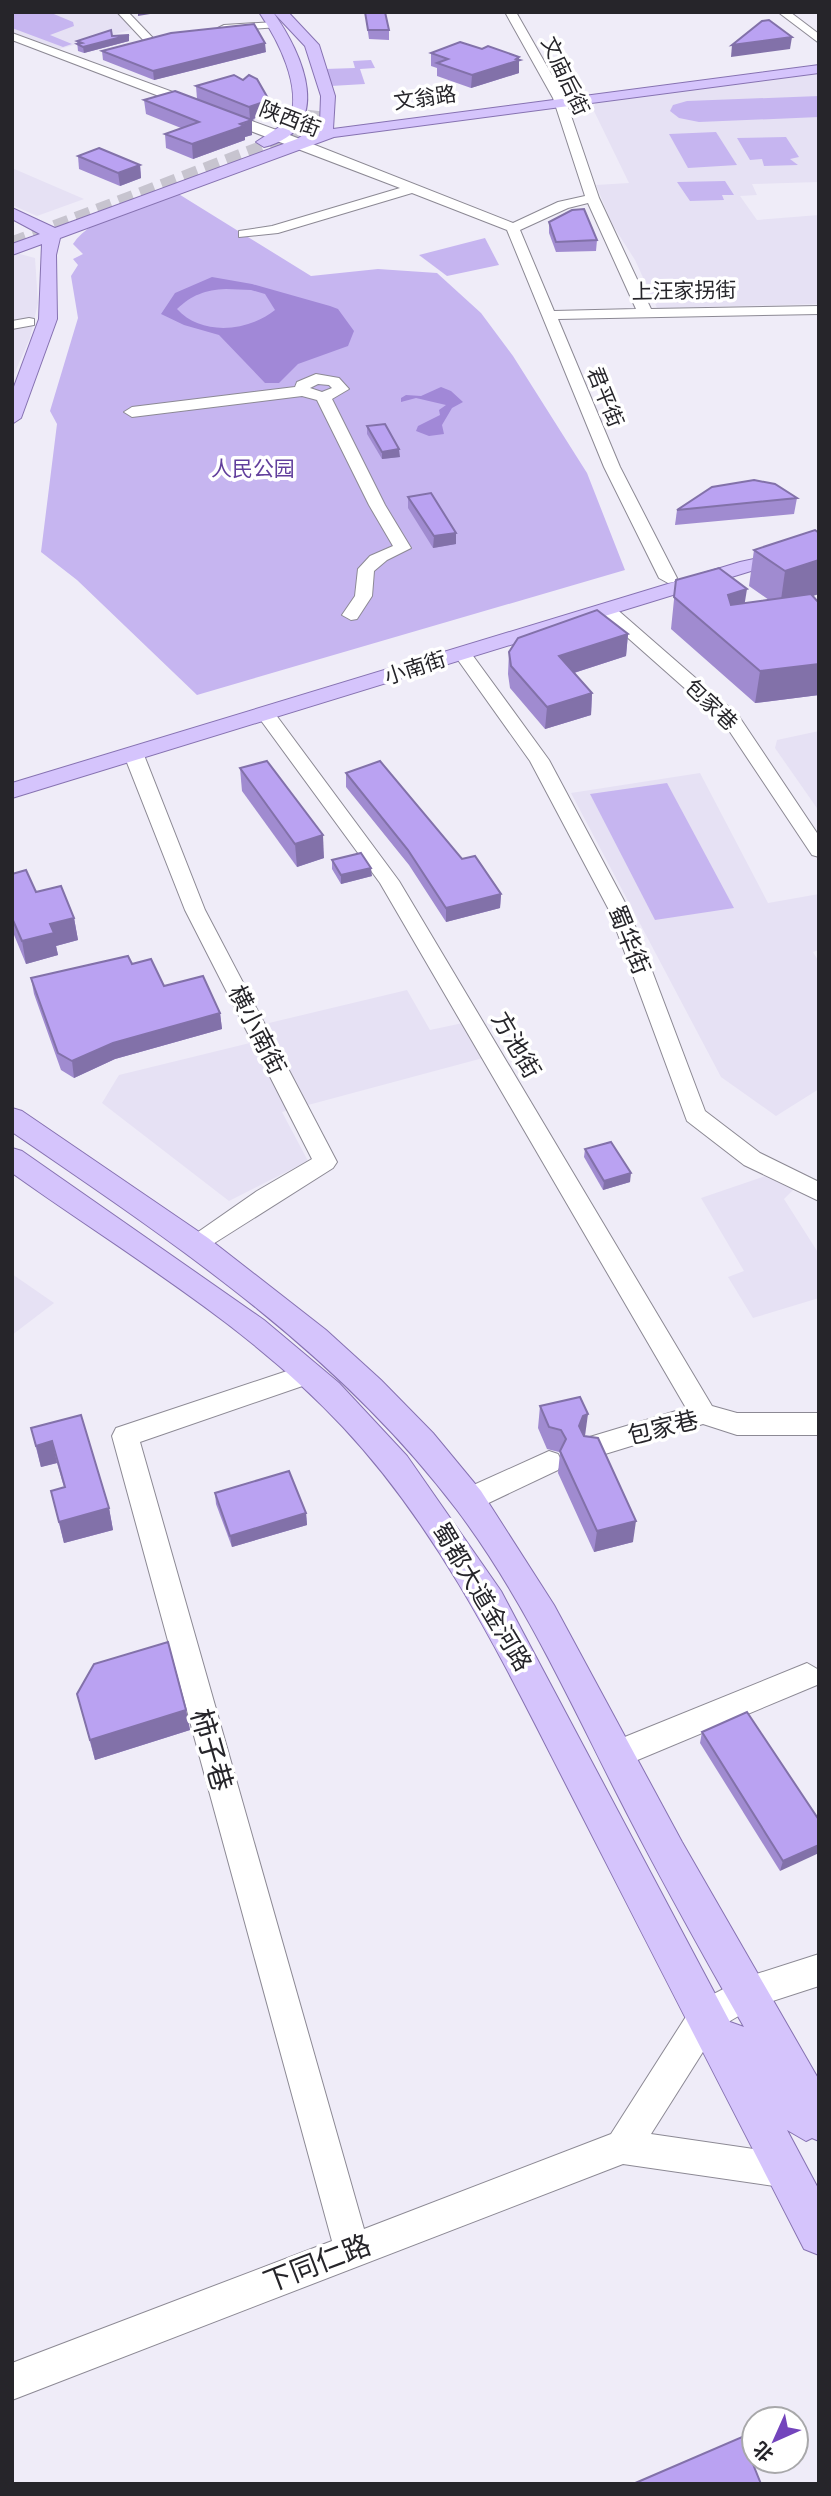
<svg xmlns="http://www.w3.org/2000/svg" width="831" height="2496" viewBox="0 0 831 2496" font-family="Mulish,'Noto Sans SC',sans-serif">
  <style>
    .built { fill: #e6e1f4 }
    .green { fill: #c6b5f0 }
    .water { fill: #a188d7; fill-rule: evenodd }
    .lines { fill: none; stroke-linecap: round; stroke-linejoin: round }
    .major-tunnel { stroke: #c7c4cf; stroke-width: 15; stroke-dasharray: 15 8; stroke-linecap: butt }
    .minor-casing { stroke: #8c8994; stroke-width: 2 }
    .major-casing { stroke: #8672b1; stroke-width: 2 }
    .minor { fill: #fff; fill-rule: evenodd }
    .major { fill: #d5c4fc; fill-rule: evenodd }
    .wall { fill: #a08bd0 }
    .shaded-wall { fill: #8271a9 }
    .building { fill: #baa2f2; stroke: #8271a9; stroke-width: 2 }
    .labels { text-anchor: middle; stroke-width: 7; stroke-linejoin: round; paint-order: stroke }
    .far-street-label { font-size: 21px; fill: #26252a; stroke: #fff }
    .far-park-label { font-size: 21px; fill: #623f9c; stroke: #fff }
    .street-label { font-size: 24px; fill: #26252a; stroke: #fff }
    .near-street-label { font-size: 28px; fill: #26252a; stroke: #fff }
  </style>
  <rect width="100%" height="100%" fill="#efecf8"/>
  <g class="built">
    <path d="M12 12H115L134 29 59 49 12 32Z"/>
    <path d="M819 74V182L752 184 757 195 740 196 757 220 819 215V304L657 308 635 260 612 224 596 185 629 183 593 109 597 100Z"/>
    <path d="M12 168 84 199 37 216 12 205Z"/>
    <path d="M16 253 35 258 38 303 30 338 12 379V255Z"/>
    <path d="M819 731V811L775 748 777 740Z"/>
    <path d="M700 773 768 903 819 894V950L813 952 819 962V1089L776 1116 721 1077 571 793Z"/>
    <path d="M407 990 430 1030 463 1023 483 1058 282 1112 308 1161 229 1201 102 1103 119 1075 274 1037 269 1023Z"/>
    <path d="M771 1174 794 1189 784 1199 819 1254V1298L753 1318 728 1277 744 1271 701 1198Z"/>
    <path d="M12 1274 54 1303 12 1335Z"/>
  </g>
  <g class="green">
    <path d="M12 12H49L73 22 74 26 50 35 72 44 63 47 12 28Z"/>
    <path d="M371 60 375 68 360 69 365 84 331 86 325 69 355 68 353 61Z"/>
    <path d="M819 96V117L699 122 679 118 670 111 673 105 687 101Z"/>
    <path d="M716 132 737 165 688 168 669 134Z"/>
    <path d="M786 137 799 157 790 159 798 165 764 166 762 159 750 160 737 138Z"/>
    <path d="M725 181 734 195H722L724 200 690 201 677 182Z"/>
    <path d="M177 193 311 276 378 269 437 273 481 313 513 356 587 473 625 570 197 695 77 580 41 552 57 424 50 411 78 318 71 276 78 265 73 259 83 254 73 244C93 214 145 205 177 193Z"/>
    <path d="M485 238 499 265 447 276 419 255Z"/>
    <path d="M667 783 734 908 655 920 590 794Z"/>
  </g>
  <g class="water">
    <path d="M212 277 252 284 330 306 338 309 354 331 348 346 298 364 279 383H265L219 335 184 325 161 314 175 293ZM226 289 251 290 265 294 275 310C248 332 201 336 177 309 192 295 205 290 226 289Z"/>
    <path d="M441 387 451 391 463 402 452 408 442 425 444 434 429 436 416 431 418 426 440 415 439 410 446 405 416 398 401 402V398L406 395 421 396Z"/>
  </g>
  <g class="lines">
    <path class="major-tunnel" d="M12 244 294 136 314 120 316 104"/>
    <defs>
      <g id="minor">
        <path d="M117 12H128L154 39V43H146Z"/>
        <path d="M505 12H516L565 98 599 198 651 309 819 306V314L558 319 620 467 677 578 674 582 668 583 659 578 604 467 507 230 412 193 278 233 239 237V231L272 226 400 188 12 40V33L282 132 513 223 558 202 585 196 553 98ZM588 203 636 309 554 311 520 230 568 208Z"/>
        <path d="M778 12H790L819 34V43Z"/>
        <path d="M275 22 279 23V27L224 31 218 28 224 25Z"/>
        <path d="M29 318 34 319V325L12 329V321Z"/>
        <path d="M316 374 339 378 349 389 332 399 385 505 411 548 387 560 374 571 372 596 357 619 351 620 342 615 355 596 358 569 370 556 393 546 369 505 317 400 302 396 132 417 124 412 132 407 295 387 297 382ZM318 384 329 385 332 388 322 392 310 388Z"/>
        <path d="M607 605 613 606 738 715 819 836V857L812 855 724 723 601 614 598 610Z"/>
        <path d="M462 648 468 649 549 760 629 910 705 1111 760 1153 819 1182V1201L744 1165 687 1121 609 910 530 761 453 653Z"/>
        <path d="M266 709 273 711 399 881 712 1406 737 1413H819V1435H737L703 1424 592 1458 583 1455 579 1447 583 1439 686 1408 380 883 257 715Z"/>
        <path d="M134 749 144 755 205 910 337 1162 333 1168 197 1254 188 1251 185 1245 188 1239 257 1191 312 1159 185 910 124 755Z"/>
        <path d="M308 1364 317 1367 321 1374 317 1381 140 1442 364 2229 611 2134 694 2004 747 1977 819 1954V1986L754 2007 718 2028 651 2134 788 2154 800 2159 805 2171 800 2183 788 2188 623 2164 12 2400V2363L332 2241 112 1436 116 1428Z"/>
        <path d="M549 1451 558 1454 562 1462 558 1470 478 1508 468 1511 458 1508 454 1500 458 1492Z"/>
        <path d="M807 1663 819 1670 817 1685 616 1769 605 1765 601 1755 605 1745Z"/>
      </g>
      <g id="major">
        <path d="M259 12H273C303 54 336 129 264 147L256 142 290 120C302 86 278 40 259 12Z"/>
        <path d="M273 12H288L319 45 335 96 333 129 819 65V73L334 137 60 238 56 255 57 319 21 418 12 424V392L39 319 42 244 12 255V244L40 234 12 219V208L55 228 297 139 320 124 321 96 305 46Z"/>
        <path d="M819 545V557L751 571 12 798V783L740 562Z"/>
        <path d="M12 1108 22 1111 208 1238 326 1330 381 1380 433 1433 481 1491 554 1605 682 1842 819 2080V2141L812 2138 806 2141 787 2130 819 2190V2255L804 2249C728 2101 652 1953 576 1804 508 1672 445 1536 343 1427 248 1325 124 1253 12 1173V1148L22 1151 264 1320 339 1383 407 1456 501 1591 730 2022 744 2027C699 1948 655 1869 614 1788 566 1693 521 1595 457 1510 338 1352 173 1242 12 1132Z"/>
      </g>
    </defs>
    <use href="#minor" class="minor-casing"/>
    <use href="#major" class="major-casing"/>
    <use href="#minor" class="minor"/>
    <use href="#major" class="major"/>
  </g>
  <g class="wall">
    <path d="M365 12 389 30V40L369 39Z"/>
    <path d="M129 35V41L84 53 78 51 77 41Z"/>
    <path d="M482 49 519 57V73L471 88 437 76V68L431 66V53Z"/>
    <path d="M102 51 266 52 154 80 103 60Z"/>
    <path d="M196 86 270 113 250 120 197 99Z"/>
    <path d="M144 100 252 135 245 137V140L193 159 166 148 165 134 181 128 146 114Z"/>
    <path d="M78 156 140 165 141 178 120 186 79 169Z"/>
    <path d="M549 222 597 240 596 251 556 252 549 233Z"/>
    <path d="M367 426 400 457 382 459 367 434Z"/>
    <path d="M408 497 456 544 433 548 408 508Z"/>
    <path d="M797 498 794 514 675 525 677 510Z"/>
    <path d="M815 530 813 596 819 603V695L755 703 671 629 676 580 745 603 769 600 749 586 754 550Z"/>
    <path d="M628 634 626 656 574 673 592 693 591 715 545 729 510 688 508 674 509 652Z"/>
    <path d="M240 768 324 858 297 867 242 791Z"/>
    <path d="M346 773 462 859 501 894 500 908 446 922 409 865 346 787Z"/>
    <path d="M332 860 372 876 341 884 332 869Z"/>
    <path d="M12 874 36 892 74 918 78 940 56 946 58 955 26 964 12 930Z"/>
    <path d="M132 964 164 986 220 1013 222 1029 115 1059 74 1078 61 1070 34 994 31 978Z"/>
    <path d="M585 1149 630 1182 603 1190 584 1157Z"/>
    <path d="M540 1406 585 1436 633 1542 594 1552 558 1473 560 1453 559 1452 547 1449 538 1428Z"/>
    <path d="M81 1415 109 1508 113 1530 64 1543 51 1491 64 1487 57 1463 41 1467 31 1428Z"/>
    <path d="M215 1493 306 1513 307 1525 232 1547 216 1504Z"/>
    <path d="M77 1694 186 1710 190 1730 95 1760Z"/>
    <path d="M702 1732 819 1820 780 1871 700 1743Z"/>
  </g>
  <g class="shaded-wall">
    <path d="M138 12H162L138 16Z"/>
    <path d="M129 35V41L84 53 83 47Z"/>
    <path d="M792 37 790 49 731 57 732 45Z"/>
    <path d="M265 43 266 52 154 80 153 71Z"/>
    <path d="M519 57V73L471 88 472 75Z"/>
    <path d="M269 100 270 113 250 120 249 107Z"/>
    <path d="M252 120V135L245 137V140L193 159 192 144Z"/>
    <path d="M140 165 141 178 120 186 118 173Z"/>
    <path d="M399 449 400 457 382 459V452Z"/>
    <path d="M456 533V544L433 548 434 536Z"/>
    <path d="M819 560V594L780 607 785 571Z"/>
    <path d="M747 589 742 620 724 627 728 595Z"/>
    <path d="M628 634 626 656 558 678 559 656Z"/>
    <path d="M819 664V695L755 703 760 671Z"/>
    <path d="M592 693 591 715 545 729 547 707Z"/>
    <path d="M323 835 324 858 297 867 295 844Z"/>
    <path d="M371 868 372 876 341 884V875Z"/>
    <path d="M501 894 500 908 446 922V908Z"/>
    <path d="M74 918 78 940 56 946 58 955 26 964 22 941 50 924Z"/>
    <path d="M220 1013 222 1029 115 1059 74 1078 72 1061 113 1043Z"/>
    <path d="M631 1173 630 1182 603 1190 604 1181Z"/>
    <path d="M588 1414 585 1436 577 1448 579 1426 583 1416Z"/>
    <path d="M52 1441 57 1463 41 1467 36 1446Z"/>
    <path d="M109 1508 113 1530 64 1543 59 1522Z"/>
    <path d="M306 1513 307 1525 232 1547 230 1536Z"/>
    <path d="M636 1521 633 1542 594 1552 597 1531Z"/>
    <path d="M186 1710 190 1730 95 1760 90 1740Z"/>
    <path d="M819 1845V1853L780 1871 783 1861Z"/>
  </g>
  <g class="building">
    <path d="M365 12H385L389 30H368Z"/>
    <path d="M769 20 792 37 732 45 762 21Z"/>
    <path d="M254 24 265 43 153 71 102 51 171 33Z"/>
    <path d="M111 30 112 36 129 35 83 47 77 44 82 43 77 41Z"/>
    <path d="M460 42 482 49 488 46 519 57 516 59 520 60 472 75 437 63 448 59 431 53Z"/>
    <path d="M234 75 243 80 249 75 257 79 269 100 249 107 196 86Z"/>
    <path d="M175 91 252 120 240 124 244 126 192 144 165 134 199 122 144 100Z"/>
    <path d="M99 148 140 165 118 173 78 156Z"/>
    <path d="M584 209 597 240 556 242 549 222 572 210Z"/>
    <path d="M385 424 399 449 382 452 367 426Z"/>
    <path d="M754 480 775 484 797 498 677 510 712 487Z"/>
    <path d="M431 493 456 533 434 536 408 497Z"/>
    <path d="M815 530 819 533V560L785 571 754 550Z"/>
    <path d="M719 568 747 589 728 595 731 605 811 594 819 603V664L760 671 674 597 676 580Z"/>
    <path d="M597 610 628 634 559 656 592 693 547 707 511 666 509 652 518 638Z"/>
    <path d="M267 761 323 835 295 844 240 768Z"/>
    <path d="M380 761 462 859 475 856 501 894 446 908 408 850 346 773Z"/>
    <path d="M361 853 371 868 341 875 332 860Z"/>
    <path d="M26 870 36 892 61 886 74 918 50 924 54 933 22 941 12 918V874Z"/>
    <path d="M128 956 132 964 151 959 164 986 203 976 220 1013 113 1043 72 1061 58 1053 31 978Z"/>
    <path d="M611 1142 631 1173 604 1181 585 1149Z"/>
    <path d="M580 1397 588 1414 583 1416 579 1426 584 1436 598 1438 636 1521 597 1531 560 1451 566 1439 561 1430 549 1427 540 1406Z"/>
    <path d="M81 1415 109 1508 59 1522 51 1491 65 1487 52 1441 36 1446 31 1428Z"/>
    <path d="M289 1471 306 1513 230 1536 215 1493Z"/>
    <path d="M168 1642 186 1710 90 1740 77 1694 94 1664Z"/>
    <path d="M747 1712 819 1820V1845L783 1861 702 1732Z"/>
    <path d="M742 2437 761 2484H633Z"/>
  </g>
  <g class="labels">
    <g class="far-street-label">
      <text transform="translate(565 76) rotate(65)" y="7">文庙后街</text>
      <text transform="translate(425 98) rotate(-8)" y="7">文翁路</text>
      <text transform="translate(290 119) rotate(21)" y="7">陕西街</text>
      <text transform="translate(684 291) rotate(-1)" y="7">上汪家拐街</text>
      <text transform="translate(605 397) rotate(68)" y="7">君平街</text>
      <text transform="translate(415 668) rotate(-18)" y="7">小南街</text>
      <text transform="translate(711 705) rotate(44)" y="7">包家巷</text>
    </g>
    <g class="far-park-label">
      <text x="253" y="476">人民公园</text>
    </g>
    <g class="street-label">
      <text transform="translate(629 940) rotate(68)" y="8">蜀华街</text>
      <text transform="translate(257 1030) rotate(63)" y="8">横小南街</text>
      <text transform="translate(516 1045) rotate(60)" y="8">方池街</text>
      <text transform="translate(663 1428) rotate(-14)" y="8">包家巷</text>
      <text transform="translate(482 1597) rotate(59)" y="8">蜀都大道金河路</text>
    </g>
    <g class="near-street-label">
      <text transform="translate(212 1750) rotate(74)" y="10">柿子巷</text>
      <text transform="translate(317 2263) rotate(-21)" y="10">下同仁路</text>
    </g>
  </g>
  <rect width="831" height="2496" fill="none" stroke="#26252a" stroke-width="28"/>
  <g transform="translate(775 2440) rotate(225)"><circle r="33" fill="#ffffff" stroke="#a8a8aa" stroke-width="2"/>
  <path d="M0-5L12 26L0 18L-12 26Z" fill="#7344bc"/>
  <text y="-10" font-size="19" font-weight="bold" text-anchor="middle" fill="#26252a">北</text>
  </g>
</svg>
